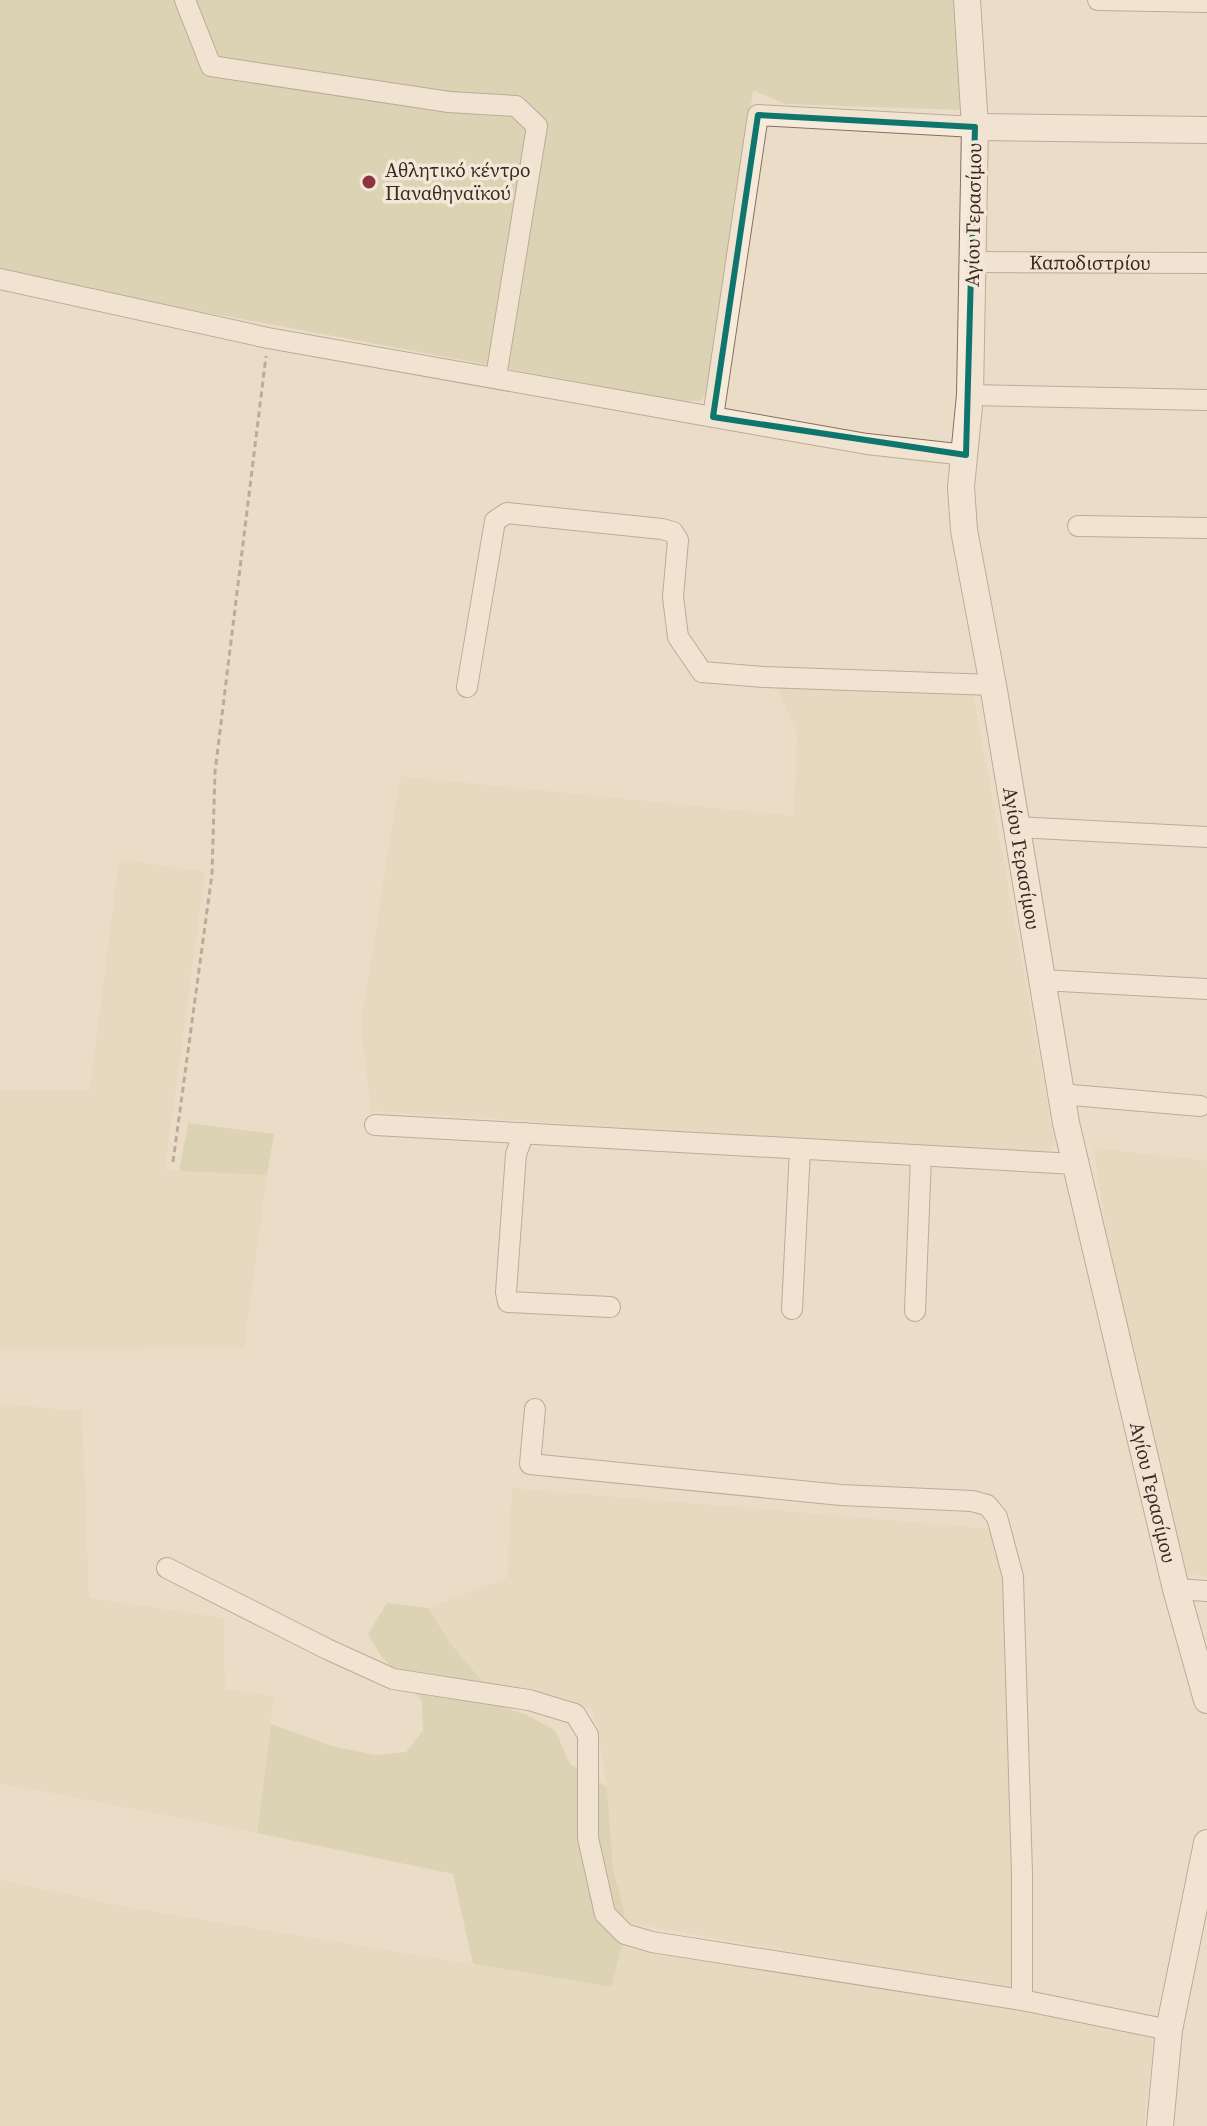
<svg xmlns="http://www.w3.org/2000/svg" width="1207" height="2126" viewBox="0 0 1207 2126" font-family="'Source Serif 4',serif">
  <style>
    .farmland { fill: #e0d4b6 }
    .green { fill: #c9c89d }
    .lines { fill: none; stroke-linecap: round; stroke-linejoin: round }
    .minor-casing { stroke: #866e5e; stroke-width: 22 }
    .tertiary-casing { stroke: #866e5e; stroke-width: 28 }
    .path { stroke: #866e5e; stroke-width: 3; stroke-dasharray: 6 4; stroke-linecap: butt }
    .minor { stroke: #f6ebdb; stroke-width: 20 }
    .tertiary { stroke: #f6ebdb; stroke-width: 26 }
    .marked { fill: none; stroke: #0f766e; stroke-width: 6; stroke-linejoin: round }
    .poi-dot { fill: #903340; stroke: #f3e7d7; stroke-width: 3 }
    .labels { text-anchor: middle; stroke-width: 7; stroke-linejoin: round; paint-order: stroke }
    .poi-label { font-size: 20px; fill: #382921; stroke: #f3e7d7; text-anchor: start }
    .street-label { font-size: 20px; fill: #382921; stroke: #f3e7d7 }
  </style>
  <rect width="100%" height="100%" fill="#ebdcc8"/>
  <g class="farmland">
    <path d="M775 682 973 692 1055 1145 1045 1155 371 1111 361 1025 400 776 794 816 797 734Z"/>
    <path d="M119 859 205 872 165 1170 267 1175 244 1348 0 1349V1090H90Z"/>
    <path d="M1094 1148 1207 1161V1576L1184 1574 1109 1250Z"/>
    <path d="M0 1404 82 1411 89 1598 224 1618 225 1689 274 1696 257 1833 0 1783Z"/>
    <path d="M512 1488 994 1529 1008 1575 1017 1849 1011 1990 623 1922 624 1910 613 1869 607 1787 596 1719 591 1709 490 1690 449 1642 428 1608 507 1578Z"/>
    <path d="M0 1880 131 1908 610 1987 623 1942 1023 2007 1154 2034 1144 2126H0Z"/>
  </g>
  <g class="green">
    <path d="M0 0H957L962 110 785 104 753 90 711 386 700 401H681L183 308 0 270Z"/>
    <path d="M188 1123 274 1134 267 1175 179 1171Z"/>
    <path d="M387 1603 428 1608 450 1643 505 1708 525 1714 555 1730 570 1764 607 1787 613 1869 624 1910 623 1942 611 1987 473 1964 453 1874 257 1833 271 1724 332 1746 375 1755 406 1752 423 1731 422 1701 381 1656 368 1634Z"/>
  </g>
  <g class="lines">
    <defs>
      <g id="minor">
        <path d="M185 0 211 66 449 102 516 106 537 126 496 377"/>
        <path d="M1098 0 1207 2"/>
        <path id="s1" d="M972 262 1207 263"/>
        <path d="M0 279 268 338 713 417"/>
        <path d="M970 395 1207 400"/>
        <path d="M966 455 867 444 713 417 758 115 975 127"/>
        <path d="M1078 526 1207 528"/>
        <path d="M467 687 495 521 507 513 662 529 673 532 678 540 673 597 678 637 702 672 764 677 993 685"/>
        <path d="M1016 827 1207 837"/>
        <path d="M1042 980 1207 989"/>
        <path d="M1060 1094 1200 1106"/>
        <path d="M375 1125 1075 1164"/>
        <path d="M524 1133 516 1154 506 1292 508 1302 610 1307"/>
        <path d="M792 1309 800 1149"/>
        <path d="M915 1311 921 1156"/>
        <path d="M535 1409 530 1464 841 1495 972 1501 987 1505 997 1517 1013 1577 1022 1873V2000L1169 2030"/>
        <path d="M167 1568 327 1649 393 1679 529 1700 575 1714 588 1735V1838L605 1914 625 1934 652 1942 1022 2000"/>
        <path d="M1176 1589 1207 1591"/>
      </g>
      <g id="tertiary">
        <path id="s2" d="M967 0 975 127 970 395 961 487 964 530 993 685 1066 1123 1176 1589 1207 1700"/>
        <path d="M975 127 1207 130"/>
        <path d="M1160 2126 1169 2030 1207 1843"/>
      </g>
    </defs>
    <use href="#minor" class="minor-casing"/>
    <use href="#tertiary" class="tertiary-casing"/>
    <path class="path" d="M173 1162 212 874 215 772 266 356"/>
    <use href="#minor" class="minor"/>
    <use href="#tertiary" class="tertiary"/>
  </g>
  <path d="M0 0H1207V2126H0ZM758 115 975 127 966 455 713 417Z" fill="#ebdcc8" fill-opacity=".55" fill-rule="evenodd"/>
  <path class="marked" d="M758 115 975 127 966 455 713 417Z"/>
  <circle class="poi-dot" cx="369" cy="182" r="8"/>
  <g class="labels">
    <g class="poi-label">
      <text x="385" y="177">Αθλητικό κέντρο<tspan x="385" dy="23">Παναθηναϊκού</tspan></text>
    </g>
    <g class="street-label">
      <text transform="translate(973 215) rotate(-89)" y="7">Αγίου Γερασίμου</text>
      <text dy="7" stroke="none"><textPath href="#s1" startOffset="118">Καποδιστρίου</textPath></text>
      <text dy="7" stroke="none"><textPath href="#s2" startOffset="864">Αγίου Γερασίμου</textPath></text>
      <text dy="7" stroke="none"><textPath href="#s2" startOffset="1512">Αγίου Γερασίμου</textPath></text>
    </g>
  </g>
</svg>
